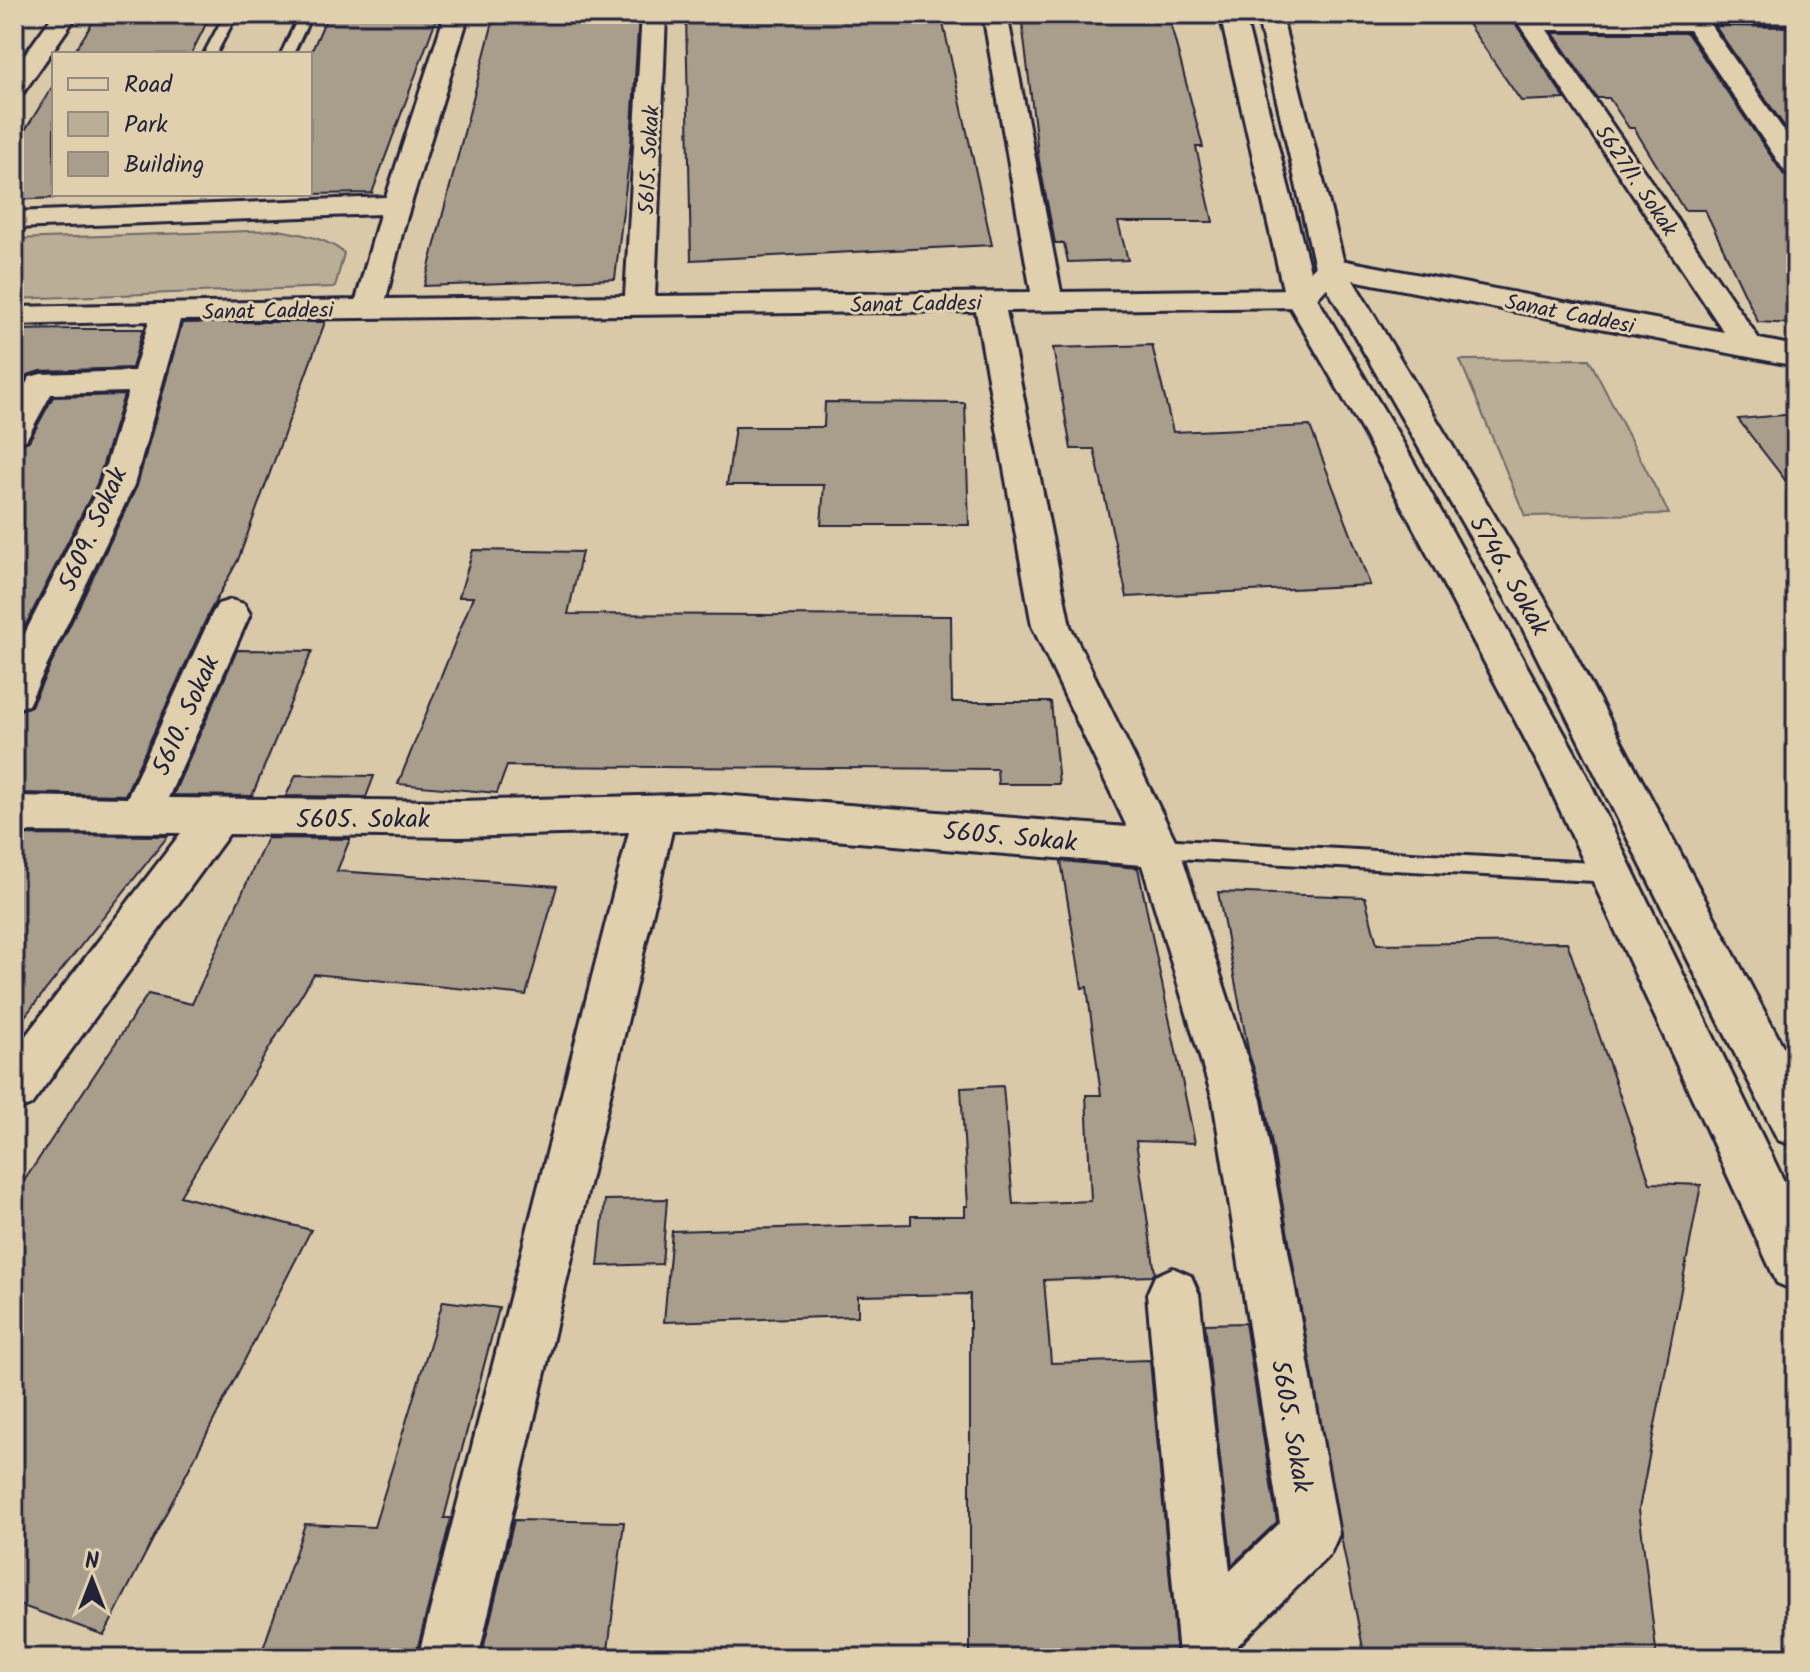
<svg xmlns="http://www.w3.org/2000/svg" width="1810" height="1672" viewBox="0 0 1810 1672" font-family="Kalam,sans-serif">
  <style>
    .green { fill: #bbae97; stroke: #6e6869; stroke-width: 2 }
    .building { fill: #a99d8c; stroke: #22223b; stroke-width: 2 }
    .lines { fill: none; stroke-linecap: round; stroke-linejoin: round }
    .lane-casing { stroke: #22223b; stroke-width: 6 }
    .street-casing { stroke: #22223b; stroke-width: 6 }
    .secondary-casing { stroke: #22223b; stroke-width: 6 }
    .lane { fill: #e1d0ae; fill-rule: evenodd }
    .street { fill: #e1d0ae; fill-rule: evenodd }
    .secondary { fill: #e1d0ae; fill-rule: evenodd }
    .labels { text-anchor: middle; stroke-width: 6; stroke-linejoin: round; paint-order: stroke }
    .far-street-label { font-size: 22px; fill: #22223b; stroke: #e1d0ae }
    .street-label { font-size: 26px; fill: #22223b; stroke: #e1d0ae }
  </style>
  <rect width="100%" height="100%" fill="#d9c9a9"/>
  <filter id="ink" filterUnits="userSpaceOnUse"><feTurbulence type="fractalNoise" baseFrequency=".0125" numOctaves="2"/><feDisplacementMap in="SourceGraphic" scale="16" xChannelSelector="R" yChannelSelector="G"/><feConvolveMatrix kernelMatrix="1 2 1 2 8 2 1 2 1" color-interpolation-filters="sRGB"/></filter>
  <g filter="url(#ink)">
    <g class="green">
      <path d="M279 230C301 234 327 238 344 253L335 287 14 299V239Z"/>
      <path d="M1589 359 1669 514 1525 516 1460 360Z"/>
    </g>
    <g class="building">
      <path d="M98 14H211L191 54H73Z"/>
      <path d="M328 14H438L372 193 310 194V55Z"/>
      <path d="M495 14H639L631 143 615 279 424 286Z"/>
      <path d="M686 14H941L992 245 691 260Z"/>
      <path d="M1021 14H1168L1203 147H1196L1213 222H1118L1128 260 1068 262 1064 243H1055L1039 161Z"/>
      <path d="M1461 14H1509L1565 99 1521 101Z"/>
      <path d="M1715 26 1796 27V143Z"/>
      <path d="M1553 33H1687L1784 175 1796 178V324L1758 322 1705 210H1684L1634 128H1629L1609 98H1597Z"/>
      <path d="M54 84V198L14 200V148Z"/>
      <path d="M244 322H325L238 560 209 613 125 795 14 793V712L31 706 137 486 182 323Z"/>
      <path d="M74 329H143L132 368 40 371 27 375 14 397V330Z"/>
      <path d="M1152 345 1173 432 1310 426 1370 585 1127 597 1094 449H1071L1053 348Z"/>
      <path d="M124 395 97 484 14 648V446L29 441 53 397Z"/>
      <path d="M825 402 965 403 969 525H821L824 485H727L735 427H824Z"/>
      <path d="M1796 414V494L1738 419Z"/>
      <path d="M473 550 582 552 568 614 951 616 952 702H1051L1059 784H998L997 769 507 766 497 793 398 784 473 597H459Z"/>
      <path d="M237 650 312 651 252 796 173 795Z"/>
      <path d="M296 775 374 776 366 797 286 796Z"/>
      <path d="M14 835 168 836 14 1030Z"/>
      <path d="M267 838 350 839 337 871 557 886 526 995 314 974 180 1196 311 1230 104 1635 14 1603V1196L148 994 192 1004Z"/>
      <path d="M1061 861 1138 868 1195 1143 1136 1141 1155 1273 1152 1276 1044 1280 1051 1363 1150 1360 1177 1658H970V1294L858 1296V1316L664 1322 672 1231 911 1224V1216H965V1206H968L961 1088 1003 1086 1013 1204 1091 1201 1086 1095H1101L1087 987 1082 988Z"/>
      <path d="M1218 892 1365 897 1377 944 1567 942 1650 1183 1701 1185 1639 1509 1657 1658H1365L1341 1537 1264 1099 1249 1054Z"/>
      <path d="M667 1199 662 1264 598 1266 605 1200Z"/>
      <path d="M443 1301 499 1308 444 1518H451L415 1658H260L305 1524 374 1527Z"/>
      <path d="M1245 1323 1277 1522 1232 1565 1205 1324Z"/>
      <path d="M514 1520 624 1522 607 1658H481Z"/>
    </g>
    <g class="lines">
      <defs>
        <g id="lane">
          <path d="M225 14H237L216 54H204Z"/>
          <path d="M300 14H312L293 54H281Z"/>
          <path d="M1158 839 1612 864 1619 867 1622 873 1619 879 1612 882 1158 857 1151 854 1148 848 1151 842Z"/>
        </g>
        <g id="street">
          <path d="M54 14H78L23 93 14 96V70Z"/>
          <path d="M445 14H469L403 230 386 299 625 296 642 14H666L655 296 1031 292 983 14H1007L1061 292 1293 289 1320 261 1330 258 1724 332 1512 14H1796V24L1709 23 1796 148V175L1786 173 1689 30H1547L1759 339 1796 346V366L1337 277 1312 304 1301 307 1006 311 1070 626 1179 848 1261 1100 1339 1534 1330 1554 1238 1645V1658H1180L1179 1655 1147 1294 1155 1276 1173 1268 1191 1276 1199 1294 1230 1571 1280 1523 1213 1100 1142 865 709 830 672 831 478 1658H418L629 832 460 837 229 834 31 1105 14 1112V1051L181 833 14 832V796L127 798 212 614 218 604 231 600 244 604 250 614 168 798 460 801 709 794 1127 827 1032 626 976 311 180 320 134 485 28 705 14 709V655L100 485 128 392 51 394 26 440 14 443V403L30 377 41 374 134 371 149 321 14 325V307L356 300 380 214 14 228V212L386 197Z"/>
        </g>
        <g id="secondary">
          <path d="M1220 14H1244L1317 298 1398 434 1579 760 1796 1206V1291L1777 1283 1545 777 1364 434 1285 298Z"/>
          <path d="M1257 14H1281L1345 267 1553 613 1796 1071V1147L1778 1140 1522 627 1315 267Z"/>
        </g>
      </defs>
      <use href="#lane" class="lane-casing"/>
      <use href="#street" class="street-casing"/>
      <use href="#secondary" class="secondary-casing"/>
      <use href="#lane" class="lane"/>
      <use href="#street" class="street"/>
      <use href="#secondary" class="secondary"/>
    </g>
  </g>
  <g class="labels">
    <g class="far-street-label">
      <text transform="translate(648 160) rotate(-87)" y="8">5615. Sokak</text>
      <text transform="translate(1637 180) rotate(56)" y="8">5627/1. Sokak</text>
      <text transform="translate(916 303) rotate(-1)" y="8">Sanat Caddesi</text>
      <text transform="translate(268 310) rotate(-1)" y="8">Sanat Caddesi</text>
      <text transform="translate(1570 313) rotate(11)" y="8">Sanat Caddesi</text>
    </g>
    <g class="street-label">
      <text transform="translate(92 529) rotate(-66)" y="9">5609. Sokak</text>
      <text transform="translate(1510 575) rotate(60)" y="9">5746. Sokak</text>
      <text transform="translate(185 715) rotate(-66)" y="9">5610. Sokak</text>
      <text x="363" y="827">5605. Sokak</text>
      <text transform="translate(1010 836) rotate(5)" y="9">5605. Sokak</text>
      <text transform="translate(1292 1426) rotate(80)" y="9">5605. Sokak</text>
    </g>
  </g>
  <rect width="1810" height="1672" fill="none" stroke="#e1d0ae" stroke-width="48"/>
  <rect x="24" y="24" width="1762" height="1624" fill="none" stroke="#22223b" stroke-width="3" filter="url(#ink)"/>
  <rect x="52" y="52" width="260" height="144" fill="#e1d0ae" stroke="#958a80" stroke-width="2"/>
  <rect x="68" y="78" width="40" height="12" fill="#e1d0ae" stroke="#958a80" stroke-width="2"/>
  <text x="124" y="92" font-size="24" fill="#22223b">Road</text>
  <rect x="68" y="112" width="40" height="24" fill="#bbae97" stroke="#958a80" stroke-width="2"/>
  <text x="124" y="132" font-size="24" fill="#22223b">Park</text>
  <rect x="68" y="152" width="40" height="24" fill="#a99d8c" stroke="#958a80" stroke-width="2"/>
  <text x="124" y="172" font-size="24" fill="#22223b">Building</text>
  <g transform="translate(92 1580)" stroke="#e1d0ae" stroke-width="6" paint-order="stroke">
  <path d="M0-6L14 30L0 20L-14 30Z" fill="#22223b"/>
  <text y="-12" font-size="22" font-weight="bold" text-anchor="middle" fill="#22223b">N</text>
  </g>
</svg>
